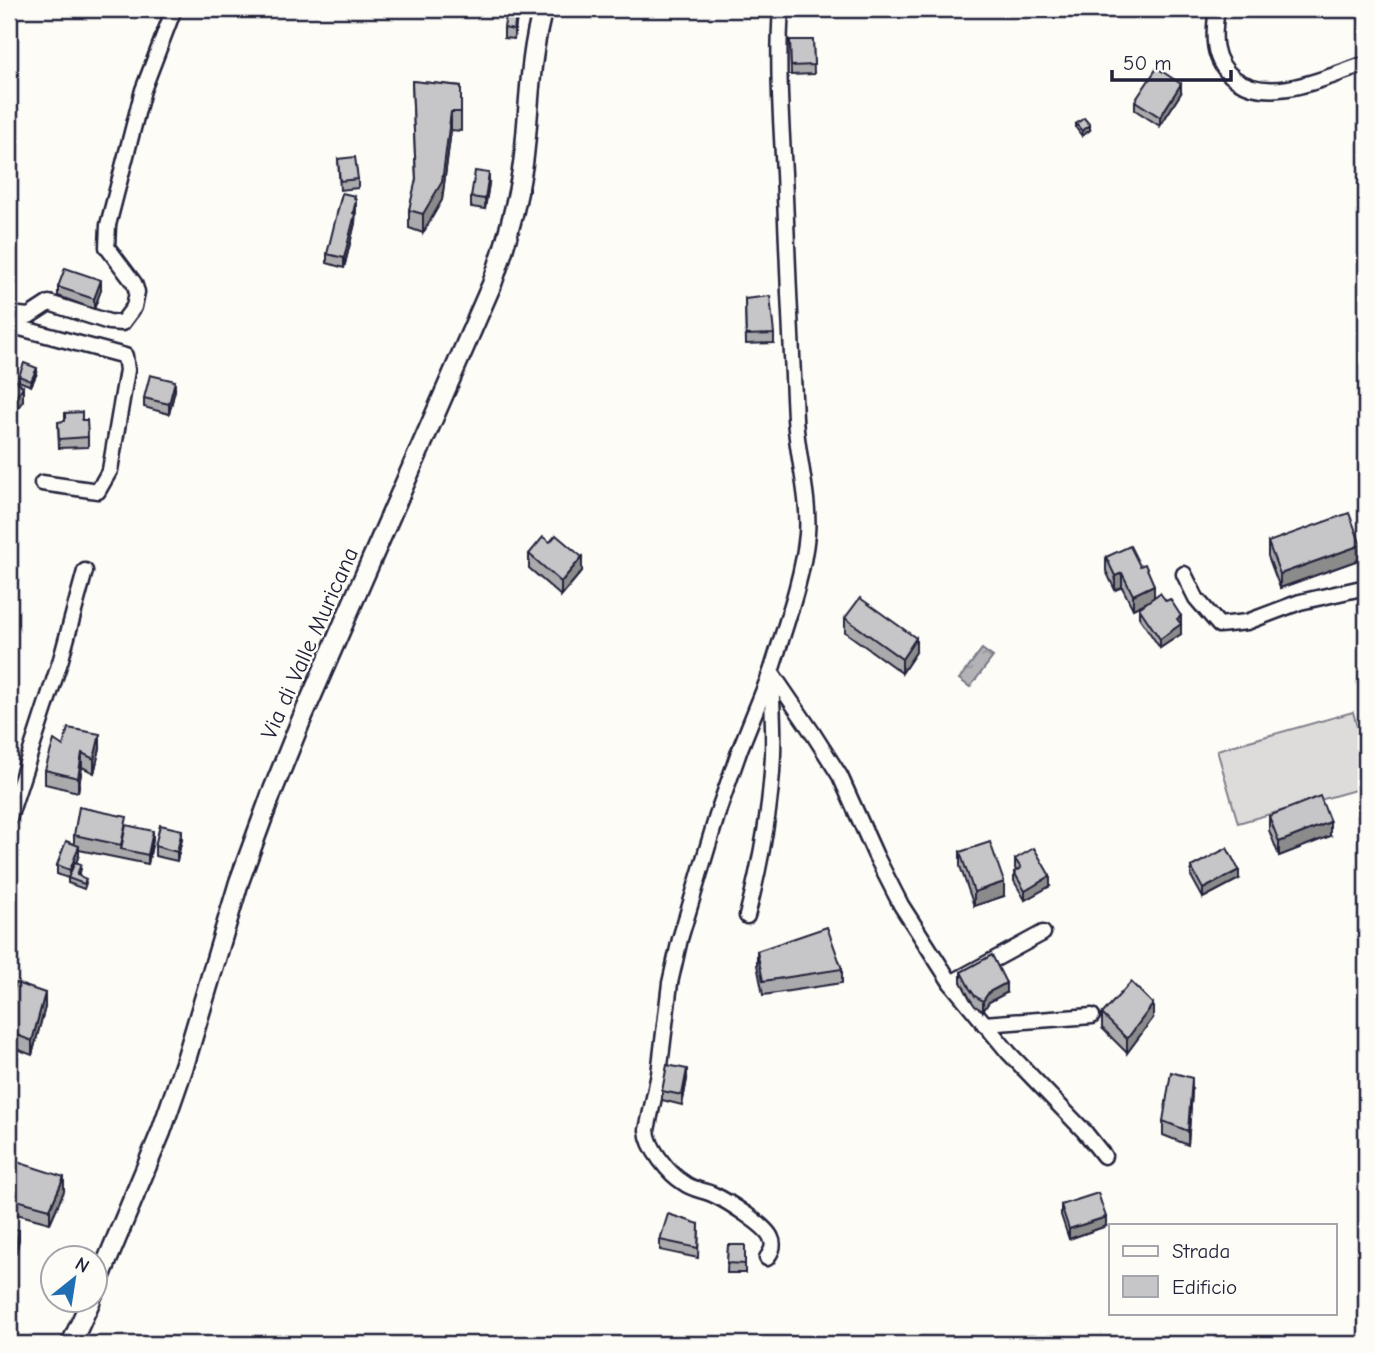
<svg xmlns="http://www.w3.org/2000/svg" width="1375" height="1353" viewBox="0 0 1375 1353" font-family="'Comic Neue',sans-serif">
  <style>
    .pitch { fill: #dddcdb; stroke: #807f8b; stroke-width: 2 }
    .water { fill: url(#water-ripples); stroke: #787885; stroke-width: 2 }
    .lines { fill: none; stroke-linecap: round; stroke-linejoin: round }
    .minor-casing { stroke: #22223b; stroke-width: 19 }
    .tertiary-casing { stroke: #22223b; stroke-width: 23 }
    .minor { stroke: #fdfcf7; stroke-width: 14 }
    .tertiary { stroke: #fdfcf7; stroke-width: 18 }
    .wall { fill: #aaaaac; stroke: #22223b; stroke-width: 2 }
    .shaded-wall { fill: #8b8b8c; stroke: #22223b; stroke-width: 2 }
    .building { fill: #c6c6c8; stroke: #22223b; stroke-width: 2 }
    .labels { text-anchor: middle; stroke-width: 5; stroke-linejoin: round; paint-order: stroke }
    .street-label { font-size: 23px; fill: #22223b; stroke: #fdfcf7 }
  </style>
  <defs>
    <pattern id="water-ripples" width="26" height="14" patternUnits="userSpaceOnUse" patternTransform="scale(1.75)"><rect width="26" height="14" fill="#b2b2b7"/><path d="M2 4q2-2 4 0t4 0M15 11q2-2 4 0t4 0" fill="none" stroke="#909096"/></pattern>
  </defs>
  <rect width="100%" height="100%" fill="#fdfcf7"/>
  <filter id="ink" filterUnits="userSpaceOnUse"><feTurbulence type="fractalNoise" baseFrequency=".0143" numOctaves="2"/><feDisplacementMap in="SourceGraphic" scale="14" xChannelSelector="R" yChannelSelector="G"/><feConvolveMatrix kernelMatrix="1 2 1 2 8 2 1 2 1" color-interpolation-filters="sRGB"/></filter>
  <g filter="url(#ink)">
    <path class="pitch" d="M1353 712 1366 760V787L1238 823 1217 750Z"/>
    <path class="water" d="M982 649 993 657 970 687 959 679Z"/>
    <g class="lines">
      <defs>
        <g id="minor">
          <path d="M781 9C777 63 781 119 784 173 787 255 791 336 795 418 797 455 810 498 807 534 803 579 784 629 771 672L812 732 840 776 876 856 901 905 951 983 1009 1053 1084 1131 1104 1156"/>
          <path d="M1217 9C1213 35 1211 61 1235 79 1272 105 1328 76 1366 64"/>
          <path d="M9 314 29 316 49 303 109 322 122 323 134 307 137 292 134 283 107 247 108 225 143 90 174 9"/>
          <path d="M9 325 125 356 127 370 110 470 98 491 42 483"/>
          <path d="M1184 574 1196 598 1219 625 1247 622 1300 602 1366 587"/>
          <path d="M9 818 61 659 85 571"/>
          <path d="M747 916C761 862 771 809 773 754 774 728 772 703 771 677"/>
          <path d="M951 983 1043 933"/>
          <path d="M984 1024 1092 1016"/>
          <path d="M767 1258C771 1252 775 1246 771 1238 767 1226 727 1201 714 1195 704 1190 693 1190 684 1183 669 1174 648 1148 647 1130L659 1074 670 983 680 939 719 809 740 749 771 672"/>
        </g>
        <g id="tertiary">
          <path d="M94 1292 161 1132 185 1063 239 882 271 795 300 723 492 284C506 244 517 206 523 164 530 112 528 60 543 9"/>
          <path d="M71 1344 91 1300"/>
        </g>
      </defs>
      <use href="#minor" class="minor-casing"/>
      <use href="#tertiary" class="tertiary-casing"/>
      <use href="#minor" class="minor"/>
      <use href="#tertiary" class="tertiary"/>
    </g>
    <g class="wall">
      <path d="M518 9 514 39 504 38V28Z"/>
      <path d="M790 40H813L814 74 791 75Z"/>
      <path d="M412 81 461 86V131L451 130 442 200 423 233 409 228V210L416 182Z"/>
      <path d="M1181 93 1160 126 1135 110V101Z"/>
      <path d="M1076 124 1090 130 1082 136 1076 128Z"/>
      <path d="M338 159 358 179V188L340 190Z"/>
      <path d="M489 183 485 209 471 207V197Z"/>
      <path d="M355 199 356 209 355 223 344 268 327 263V254Z"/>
      <path d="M58 287 101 290 94 309 58 296Z"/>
      <path d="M745 299 774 334V343L746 344Z"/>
      <path d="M37 373 31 386 19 381V376Z"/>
      <path d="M175 390 169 414 144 407V398Z"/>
      <path d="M65 413 82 420 88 437V447L59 448 58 422 65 421Z"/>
      <path d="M550 542 582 571 561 596 529 568V554Z"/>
      <path d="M1268 542 1361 559 1280 588 1268 556Z"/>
      <path d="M1106 557 1154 597 1181 634 1160 648 1139 617V608L1149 601 1133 609 1122 587 1115 590 1106 571Z"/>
      <path d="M845 618 916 652 902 673 845 632Z"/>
      <path d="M63 746 100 748 94 773 82 767 78 792 45 784V770Z"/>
      <path d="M1269 816 1330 836 1279 856 1269 830Z"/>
      <path d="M127 826 153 840 148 864 79 850V855L76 862 81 869 79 876 86 883 84 889 68 883V878L57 874V865L74 844V835Z"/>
      <path d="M182 839 177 861 155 856V846Z"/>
      <path d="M960 852 1004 896 974 906 960 866Z"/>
      <path d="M1015 859 1050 886 1025 900 1014 881V872L1016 871 1015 868Z"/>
      <path d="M1191 867 1239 879 1203 898 1191 876Z"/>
      <path d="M757 951 842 969V983L763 995 757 965Z"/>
      <path d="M961 972 1006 993 989 1002 983 1011 975 1006 970 999 961 982Z"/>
      <path d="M9 1005 45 1007 32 1055 9 1046Z"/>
      <path d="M1102 1014 1153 1018 1127 1053 1102 1028Z"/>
      <path d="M687 1079 682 1105 662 1100V1091Z"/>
      <path d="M1192 1092 1188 1145 1163 1135V1121Z"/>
      <path d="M9 1183 64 1191 50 1223 9 1212Z"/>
      <path d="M1061 1205 1106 1226 1069 1239 1061 1215Z"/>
      <path d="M699 1224 698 1258 660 1250V1240Z"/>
      <path d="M9 1227 19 1239 16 1253 9 1251Z"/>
      <path d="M728 1245H745V1273H727Z"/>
    </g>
    <g class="shaded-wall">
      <path d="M517 9H518L514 39V30Z"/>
      <path d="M1181 84V93L1160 126V117Z"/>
      <path d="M451 112V130L442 200 423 233V214Z"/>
      <path d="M1090 125V130L1082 136V131Z"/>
      <path d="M489 173V183L485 209V199Z"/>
      <path d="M356 200 355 223 344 268V258Z"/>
      <path d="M101 280V290L94 309V299Z"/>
      <path d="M37 368V373L31 386V381Z"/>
      <path d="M175 381V390L169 414V404Z"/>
      <path d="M23 387V401L9 419V405Z"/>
      <path d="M1361 545V559L1280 588V574Z"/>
      <path d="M582 557V571L561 596V582Z"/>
      <path d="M1122 573V587L1115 590V576Z"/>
      <path d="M1154 585V599L1133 609V595Z"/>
      <path d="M1181 616V634L1160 648V639L1177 619Z"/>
      <path d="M916 638V652L902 673V659Z"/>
      <path d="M100 734V748L94 773V759Z"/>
      <path d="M82 753V767L78 792V778Z"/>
      <path d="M1330 822V836L1279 856V842Z"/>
      <path d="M182 830V839L177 861V852Z"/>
      <path d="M153 831V840L148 864V855Z"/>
      <path d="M79 846V855L70 879V870Z"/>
      <path d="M1239 870V879L1203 898V889Z"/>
      <path d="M1050 876V886L1025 900V891Z"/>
      <path d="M1004 882V896L974 906V892Z"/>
      <path d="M1006 983V993L989 1002 983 1011V1001L989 992Z"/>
      <path d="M45 993V1007L32 1055V1041Z"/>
      <path d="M1153 1004V1018L1127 1053V1039Z"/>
      <path d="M687 1069V1079L682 1105V1095Z"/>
      <path d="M1192 1078V1092L1188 1145V1131Z"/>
      <path d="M64 1177V1191L50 1223V1209Z"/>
      <path d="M1106 1217V1226L1069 1239V1229Z"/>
      <path d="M19 1230V1239L16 1253V1243Z"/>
    </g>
    <g class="building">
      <path d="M507 9H517L514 30 504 28Z"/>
      <path d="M790 40H813L814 65 791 66Z"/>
      <path d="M1157 68 1181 84 1160 117 1135 101Z"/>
      <path d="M412 81 461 86V112H451L442 182 423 214 409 210 416 179Z"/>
      <path d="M1084 118 1090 125 1082 131 1076 124Z"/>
      <path d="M355 157 358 179 340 181 338 159Z"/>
      <path d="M475 171 489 173 485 199 471 197Z"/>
      <path d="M342 193 355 196 354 199 356 200 353 213 355 214 344 258 327 254Z"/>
      <path d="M65 268 101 280 94 299 58 287Z"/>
      <path d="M770 296 774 334 746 335 745 299Z"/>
      <path d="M24 363 37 368 31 381 19 376Z"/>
      <path d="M9 374 23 387 9 405Z"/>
      <path d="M150 375 175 381 169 404 144 398Z"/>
      <path d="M82 412V420H87L88 437 59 439 58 422 65 421V413Z"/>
      <path d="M1349 513 1361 545 1280 574 1268 542Z"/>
      <path d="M556 535 582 557 561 582 529 554 543 537 550 542Z"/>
      <path d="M1130 546 1140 566 1145 564 1154 585 1133 595 1122 573 1115 576 1106 557Z"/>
      <path d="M1160 593 1166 601 1170 599 1181 616 1177 619 1181 624 1160 639 1139 608Z"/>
      <path d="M860 598 916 638 902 659 845 618Z"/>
      <path d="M68 728 100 734 94 759 82 753 78 778 45 770 54 740 63 746Z"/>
      <path d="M1320 796 1330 822 1279 842 1269 816Z"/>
      <path d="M79 807 127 817 121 845 74 835Z"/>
      <path d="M126 825 153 831 148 855 121 849Z"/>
      <path d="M160 825 182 830 177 852 155 846Z"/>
      <path d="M66 841 79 846 70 870 57 865Z"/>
      <path d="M990 842 1004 882 974 892 960 852Z"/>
      <path d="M1034 848 1050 876 1025 891 1014 872 1021 868 1015 859Z"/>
      <path d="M1227 848 1239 870 1203 889 1191 867Z"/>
      <path d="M75 862 81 864 77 875 86 879 84 884 68 878Z"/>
      <path d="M827 927 842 969 763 981 757 951Z"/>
      <path d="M992 955 1006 983 989 992 983 1001 975 996 970 989 961 972Z"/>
      <path d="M1131 982 1153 1004 1127 1039 1102 1014Z"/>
      <path d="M16 983 45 993 32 1041 9 1032V1005Z"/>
      <path d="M667 1065 687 1069 682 1095 662 1091Z"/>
      <path d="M1171 1072 1192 1078 1188 1131 1163 1121Z"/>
      <path d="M17 1162 64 1177 50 1209 9 1198V1183Z"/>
      <path d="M1098 1193 1106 1217 1069 1229 1061 1205Z"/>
      <path d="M668 1214 699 1224 698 1248 660 1240Z"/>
      <path d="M9 1227 19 1230 16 1243 9 1242Z"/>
      <path d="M728 1245H745V1264L727 1263Z"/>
    </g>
  </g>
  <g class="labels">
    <g class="street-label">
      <text transform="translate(309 643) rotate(-66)" y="8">Via di Valle Muricana</text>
    </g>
  </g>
  <rect width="1375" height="1353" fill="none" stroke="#fdfcf7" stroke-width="35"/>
  <rect x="18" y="18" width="1340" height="1318" fill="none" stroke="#22223b" stroke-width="2.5" filter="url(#ink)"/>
  <rect x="1109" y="1224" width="228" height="91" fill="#fdfcf7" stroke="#a5a5ac" stroke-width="2"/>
  <rect x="1123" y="1246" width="35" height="10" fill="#fdfcf7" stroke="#a5a5ac" stroke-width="2"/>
  <text x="1172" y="1258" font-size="21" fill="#22223b">Strada</text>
  <rect x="1123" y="1276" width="35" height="21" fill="#c6c6c8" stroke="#a5a5ac" stroke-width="2"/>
  <text x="1172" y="1294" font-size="21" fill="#22223b">Edificio</text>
  <g transform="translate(74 1279) rotate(30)"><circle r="33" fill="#fdfcf7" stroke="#a5a5ac" stroke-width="2"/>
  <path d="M0-5L12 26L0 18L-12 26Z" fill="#1f6fb2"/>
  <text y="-10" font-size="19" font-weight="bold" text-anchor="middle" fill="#22223b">N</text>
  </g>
  <path d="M1112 70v10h119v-10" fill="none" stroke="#22223b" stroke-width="3.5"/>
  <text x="1123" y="70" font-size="21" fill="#22223b" stroke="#fdfcf7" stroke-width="5" paint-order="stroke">50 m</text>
</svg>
